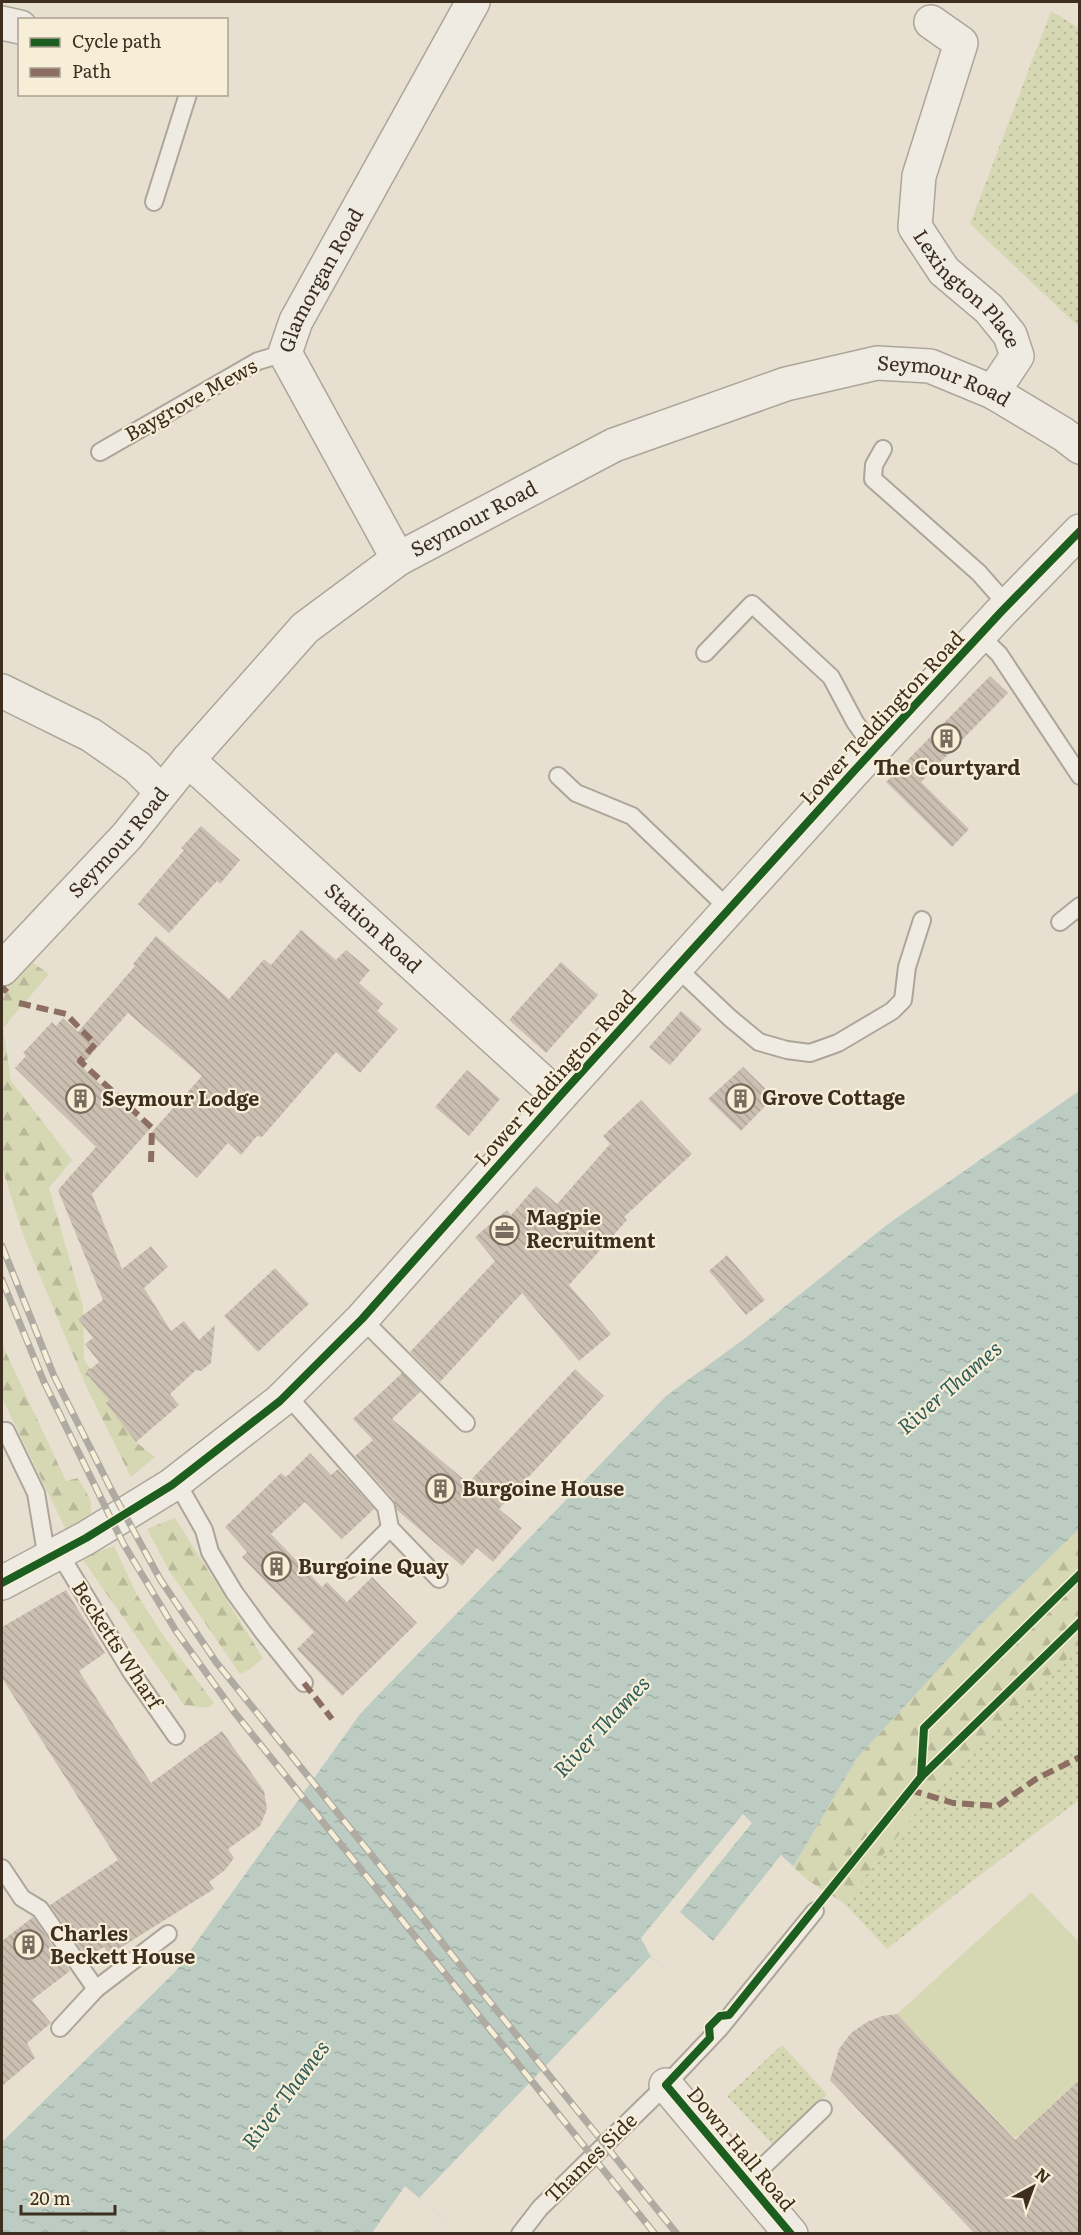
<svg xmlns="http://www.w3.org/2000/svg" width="1081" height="2235" viewBox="0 0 1081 2235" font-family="Literata,serif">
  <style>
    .grass { fill: url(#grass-dots) }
    .forest { fill: url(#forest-firs) }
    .garden { fill: #d6d7b3 }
    .water { fill: url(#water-ripples) }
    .pier { fill: #e7e0d1 }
    .building { fill: url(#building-back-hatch) }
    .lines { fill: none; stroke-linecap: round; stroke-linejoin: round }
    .service-casing { stroke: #ada599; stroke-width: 20 }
    .minor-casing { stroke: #ada599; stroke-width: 36 }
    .tertiary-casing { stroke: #ada599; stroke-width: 36 }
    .service { stroke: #efebe3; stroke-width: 16 }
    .minor { stroke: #efebe3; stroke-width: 33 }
    .tertiary { stroke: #efebe3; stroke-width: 33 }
    .rail-casing { stroke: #afaaa2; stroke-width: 7 }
    .rail { stroke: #f7eed8; stroke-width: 4.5; stroke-dasharray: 14; stroke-linecap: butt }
    .quiet { stroke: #8d6e63; stroke-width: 6; stroke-dasharray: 12 6; stroke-linecap: butt }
    .cycleway-casing { stroke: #f7eed8; stroke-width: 11 }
    .cycleway { stroke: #1b5e20; stroke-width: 8 }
    .labels { text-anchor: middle; stroke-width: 4.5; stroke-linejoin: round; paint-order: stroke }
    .street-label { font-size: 20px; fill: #3d2e20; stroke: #f7eed8 }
    .poi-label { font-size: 20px; font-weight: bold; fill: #3d2e20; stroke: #f7eed8; text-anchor: start }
    .water-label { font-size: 21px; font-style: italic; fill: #2f5d5a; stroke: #f7eed8 }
  </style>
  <defs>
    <pattern id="grass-dots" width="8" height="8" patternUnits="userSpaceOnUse" patternTransform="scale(1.5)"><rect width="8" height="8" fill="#d6d7b3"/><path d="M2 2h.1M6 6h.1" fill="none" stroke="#b9b99a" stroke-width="1.8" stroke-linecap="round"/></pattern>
    <pattern id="forest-firs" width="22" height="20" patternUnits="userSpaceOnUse" patternTransform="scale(1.5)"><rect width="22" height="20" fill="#d6d7b3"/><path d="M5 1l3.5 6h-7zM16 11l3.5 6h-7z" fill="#b9b99a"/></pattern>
    <pattern id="water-ripples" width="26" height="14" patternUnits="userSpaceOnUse" patternTransform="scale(1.5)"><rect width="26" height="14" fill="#bcccc2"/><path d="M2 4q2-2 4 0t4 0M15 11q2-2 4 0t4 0" fill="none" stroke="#a2b0a6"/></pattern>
    <pattern id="building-back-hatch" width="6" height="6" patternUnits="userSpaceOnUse" patternTransform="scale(1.5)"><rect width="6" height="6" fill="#cbbfb2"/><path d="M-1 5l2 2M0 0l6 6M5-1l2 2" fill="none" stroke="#afa499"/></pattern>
  </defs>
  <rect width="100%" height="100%" fill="#e7e0d1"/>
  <g class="grass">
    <path d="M1051 11 1079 28V327L970 224Z"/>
    <path d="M1079 1529V1800L970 1883 887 1949 844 1903 809 1881 793 1867Z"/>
    <path d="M782 2045 827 2094 774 2146 727 2096Z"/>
  </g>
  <g class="forest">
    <path d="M30 961 49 974 3 1028 11 1081 72 1160 49 1188 83 1306 84 1359 136 1442 155 1457 131 1477 87 1388 26 1243 2 1168V993Z"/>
    <path d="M2 1344 66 1481 78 1478 91 1501V1513L68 1534 2 1398Z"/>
    <path d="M175 1518 263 1658 249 1670 240 1674 170 1572 147 1529Z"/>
    <path d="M1079 1529V1647L948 1773 844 1903 809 1881 793 1867 857 1758 973 1632Z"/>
    <path d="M114 1546 136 1593 163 1635 214 1703 208 1708 184 1705 81 1557Z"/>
  </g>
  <path class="garden" d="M1031 1892 1079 1942V2079L1024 2132 1014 2138 897 2014Z"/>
  <path class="water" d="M1079 1091V1529L973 1632 857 1758 793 1867 687 1982 650 1957 419 2198 446 2221 437 2233 2 2234V2142L175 1972 360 1714 666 1396 744 1339 888 1224Z"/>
  <g class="pier">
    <path d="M743 1814 752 1823 680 1912 713 1941 781 1855 796 1869 707 1979 689 1985 651 1957 641 1938Z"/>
    <path d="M405 2186 446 2221 437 2233H372Z"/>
  </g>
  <g class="building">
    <path d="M990 676 1008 693 921 782 969 829 952 847 886 782Z"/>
    <path d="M201 826 240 860 220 884 217 881 169 933 138 904 184 850 181 848Z"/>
    <path d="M301 930 336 960 346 950 370 970 359 983 383 1004 377 1011 398 1029 360 1073 336 1052 262 1137 257 1136 241 1155 228 1143 197 1178 150 1134 202 1076 128 1013 81 1066 149 1130 92 1194 122 1269 151 1246 168 1267 144 1288 171 1331 184 1321 199 1340 215 1325 211 1363 201 1371 196 1370 170 1394 179 1405 136 1442 106 1403 109 1400 86 1373 99 1362 85 1344 93 1338 78 1319 103 1300 58 1190 96 1147 15 1068 26 1056 23 1053 52 1022 56 1026 63 1018 78 1032 135 966 133 964 156 936 229 999 264 959 271 965Z"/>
    <path d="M561 962 598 995 546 1053 509 1020Z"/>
    <path d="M681 1011 702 1029 670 1065 649 1047Z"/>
    <path d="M743 1067 774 1097 741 1131 708 1099Z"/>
    <path d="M467 1070 500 1099 469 1136 435 1107Z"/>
    <path d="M641 1100 692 1154 624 1217 627 1220 569 1285 611 1334 579 1361 522 1293 440 1382 410 1352 495 1261 475 1237 507 1210 511 1215 536 1186 557 1204 610 1144 603 1136Z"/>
    <path d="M727 1255 765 1300 746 1315 709 1271Z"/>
    <path d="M275 1268 309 1304 258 1352 224 1316Z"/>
    <path d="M575 1369 604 1396 499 1509 522 1528 493 1562 477 1548 462 1566 397 1510 394 1500 355 1456 373 1440 353 1419 402 1373 420 1392 392 1419 468 1483Z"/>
    <path d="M310 1453 331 1475 338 1469 374 1509 342 1539 305 1502 271 1534 322 1587 327 1582 347 1602 372 1577 417 1623 342 1696 297 1649 314 1632 242 1557 247 1552 225 1527 281 1473 286 1477Z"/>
    <path d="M66 1590 105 1653 79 1671 151 1783 222 1731 264 1791 267 1809 260 1826 228 1849 234 1858 225 1870 209 1882 214 1889 109 1955 104 1947 87 1958 50 1905 118 1860 2 1678V1627Z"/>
    <path d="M33 1917 70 1971 32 2000 51 2023 27 2043 35 2058 2 2086V1941Z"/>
    <path d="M897 2014 1015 2140 1080 2079V2234H975L830 2080 839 2049 851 2033 867 2022 882 2016Z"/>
  </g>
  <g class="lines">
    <defs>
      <g id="service">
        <path d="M154 202 188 94"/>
        <path d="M883 449 874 465 873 479 979 573 1008 606"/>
        <path d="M100 452 258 361 285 353"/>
        <path d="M980 636 999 654 1080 776"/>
        <path d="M705 653 752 604 831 677 855 722 875 750"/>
        <path d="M558 776 576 793 632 816 729 909"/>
        <path d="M1060 922 1080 906"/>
        <path d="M676 967 730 1018 759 1042 787 1050 810 1053 838 1043 892 1011 903 1000 907 967 922 920"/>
        <path d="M362 1319 466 1423"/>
        <path d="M287 1395 386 1507 390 1528 439 1579"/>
        <path d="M2 1431H6L36 1493 47 1559"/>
        <path d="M176 1481 204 1530 210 1552 234 1592 263 1632 304 1683"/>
        <path d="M59 1553 132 1673 176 1736"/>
        <path d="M348 1570 390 1528"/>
        <path d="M2 1868 22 1898 40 1909 96 1989 60 2028"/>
        <path d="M96 1989 168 1934"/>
        <path d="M747 2182 823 2109"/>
        <path d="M520 2234 540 2208 666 2085 720 2028 815 1911"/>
      </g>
      <g id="minor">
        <path id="s1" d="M931 22 961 43 919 176 915 227 944 271 989 309 1010 335 1017 356 993 392"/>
        <path d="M2 23 20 27"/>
        <path id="s2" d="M398 559 285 353 296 321 473 2"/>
        <path d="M2 691 91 735 137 767 162 792"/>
        <path id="s3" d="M188 760 559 1097"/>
        <path id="s4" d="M2 969 127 836 188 760 305 628 398 559 614 445 786 384 877 363 930 366 993 392 1063 434 1080 447"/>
        <path d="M666 2085 791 2234"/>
      </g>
      <path id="tertiary" d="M2 1583 86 1538 172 1485 280 1401 362 1319 559 1097 854 771 1001 612 1080 531"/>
    </defs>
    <use href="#service" class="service-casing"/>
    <use href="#minor" class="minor-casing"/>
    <use href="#tertiary" class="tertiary-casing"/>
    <use href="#service" class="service"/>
    <use href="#minor" class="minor"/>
    <use href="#tertiary" class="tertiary"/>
    <defs>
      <g id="rail">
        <path d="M2 1246 54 1376 113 1493 160 1579 216 1662 677 2234"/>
        <path d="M2 1280 44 1382 123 1543 176 1631 235 1713 655 2234"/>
      </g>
    </defs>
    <use href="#rail" class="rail-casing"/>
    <use href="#rail" class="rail"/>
    <g class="quiet">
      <path d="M2 987 7 992"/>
      <path d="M19 1003 66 1014 95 1044 80 1061 152 1128 151 1162"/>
      <path d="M304 1683 332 1719"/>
      <path d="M910 1790 953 1803 997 1806 1036 1779 1080 1757"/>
    </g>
    <defs>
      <g id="cycleway">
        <path d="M2 1583 86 1538 172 1485 280 1401 362 1319 559 1097 854 771 1001 612 1080 531"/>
        <path d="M921 1777 924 1728 1080 1574"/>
        <path d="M791 2234 666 2085 710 2038 709 2027 720 2016 729 2015 921 1777 1080 1622"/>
      </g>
    </defs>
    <use href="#cycleway" class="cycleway-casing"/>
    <use href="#cycleway" class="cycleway"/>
  </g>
  <defs>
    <symbol id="building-ring" viewBox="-11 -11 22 22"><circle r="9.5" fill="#f7eed8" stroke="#786c5e" stroke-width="1.5"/><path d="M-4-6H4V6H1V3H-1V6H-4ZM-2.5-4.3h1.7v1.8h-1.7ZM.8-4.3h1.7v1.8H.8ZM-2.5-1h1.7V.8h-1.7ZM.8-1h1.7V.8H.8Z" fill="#786c5e"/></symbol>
    <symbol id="office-ring" viewBox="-11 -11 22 22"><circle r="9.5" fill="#f7eed8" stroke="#786c5e" stroke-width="1.5"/><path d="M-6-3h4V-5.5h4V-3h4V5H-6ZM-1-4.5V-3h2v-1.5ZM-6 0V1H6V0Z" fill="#786c5e"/></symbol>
  </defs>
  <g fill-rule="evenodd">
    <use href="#building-ring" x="930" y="722" width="33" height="33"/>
    <use href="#building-ring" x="724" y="1082" width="33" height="33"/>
    <use href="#building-ring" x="64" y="1082" width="33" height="33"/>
    <use href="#office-ring" x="488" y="1214" width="33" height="33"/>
    <use href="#building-ring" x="424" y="1472" width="33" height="33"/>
    <use href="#building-ring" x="260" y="1550" width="33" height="33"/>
    <use href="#building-ring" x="12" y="1928" width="33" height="33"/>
  </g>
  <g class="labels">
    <g class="street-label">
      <text dy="7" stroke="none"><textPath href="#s2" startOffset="316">Glamorgan Road</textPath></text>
      <text dy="7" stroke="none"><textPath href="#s1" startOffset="309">Lexington Place</textPath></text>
      <text dy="7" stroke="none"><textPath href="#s4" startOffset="1162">Seymour Road</textPath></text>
      <text transform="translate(191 400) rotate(-29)" y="7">Baygrove Mews</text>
      <text dy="7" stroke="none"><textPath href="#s4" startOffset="658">Seymour Road</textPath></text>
      <text transform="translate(882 718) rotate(-47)" y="7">Lower Teddington Road</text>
      <text dy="7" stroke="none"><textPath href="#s4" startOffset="172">Seymour Road</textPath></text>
      <text dy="7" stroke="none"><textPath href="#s3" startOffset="250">Station Road</textPath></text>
      <text transform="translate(555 1078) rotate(-48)" y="7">Lower Teddington Road</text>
      <text transform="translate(117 1645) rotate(57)" y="7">Becketts Wharf</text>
      <text transform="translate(741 2149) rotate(50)" y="7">Down Hall Road</text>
      <text transform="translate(591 2158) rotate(-44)" y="7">Thames Side</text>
    </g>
    <g class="poi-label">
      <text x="947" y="775" text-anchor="middle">The Courtyard</text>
      <text x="762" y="1105">Grove Cottage</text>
      <text x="102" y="1106">Seymour Lodge</text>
      <text x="526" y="1225">Magpie<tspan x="526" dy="23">Recruitment</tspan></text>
      <text x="462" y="1496">Burgoine House</text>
      <text x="298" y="1574">Burgoine Quay</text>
      <text x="50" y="1941">Charles<tspan x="50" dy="23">Beckett House</tspan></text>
    </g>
    <g class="water-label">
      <text transform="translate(950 1388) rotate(-41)" y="7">River Thames</text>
      <text transform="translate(602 1727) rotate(-47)" y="7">River Thames</text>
      <text transform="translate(286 2095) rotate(-53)" y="7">River Thames</text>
    </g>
  </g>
  <rect width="1081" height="2235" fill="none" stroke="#3d2e20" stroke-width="6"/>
  <rect x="18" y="18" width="210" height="78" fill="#f7eed8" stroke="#ada18e" stroke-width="1.5"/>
  <rect x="30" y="38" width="30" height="9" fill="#1b5e20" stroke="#ada18e" stroke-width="1.5"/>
  <text x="72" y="48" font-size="18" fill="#3d2e20">Cycle path</text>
  <rect x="30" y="68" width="30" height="9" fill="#8d6e63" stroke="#ada18e" stroke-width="1.5"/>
  <text x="72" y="78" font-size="18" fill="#3d2e20">Path</text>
  <g transform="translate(1033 2187) rotate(41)" stroke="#f7eed8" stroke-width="4.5" paint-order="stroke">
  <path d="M0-4.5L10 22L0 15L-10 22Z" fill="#3d2e20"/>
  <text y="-9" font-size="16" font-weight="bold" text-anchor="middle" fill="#3d2e20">N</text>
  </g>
  <path d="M21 2205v9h94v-9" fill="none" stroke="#3d2e20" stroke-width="3"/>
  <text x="30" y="2205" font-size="18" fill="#3d2e20" stroke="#f7eed8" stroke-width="4.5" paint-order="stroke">20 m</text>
</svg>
